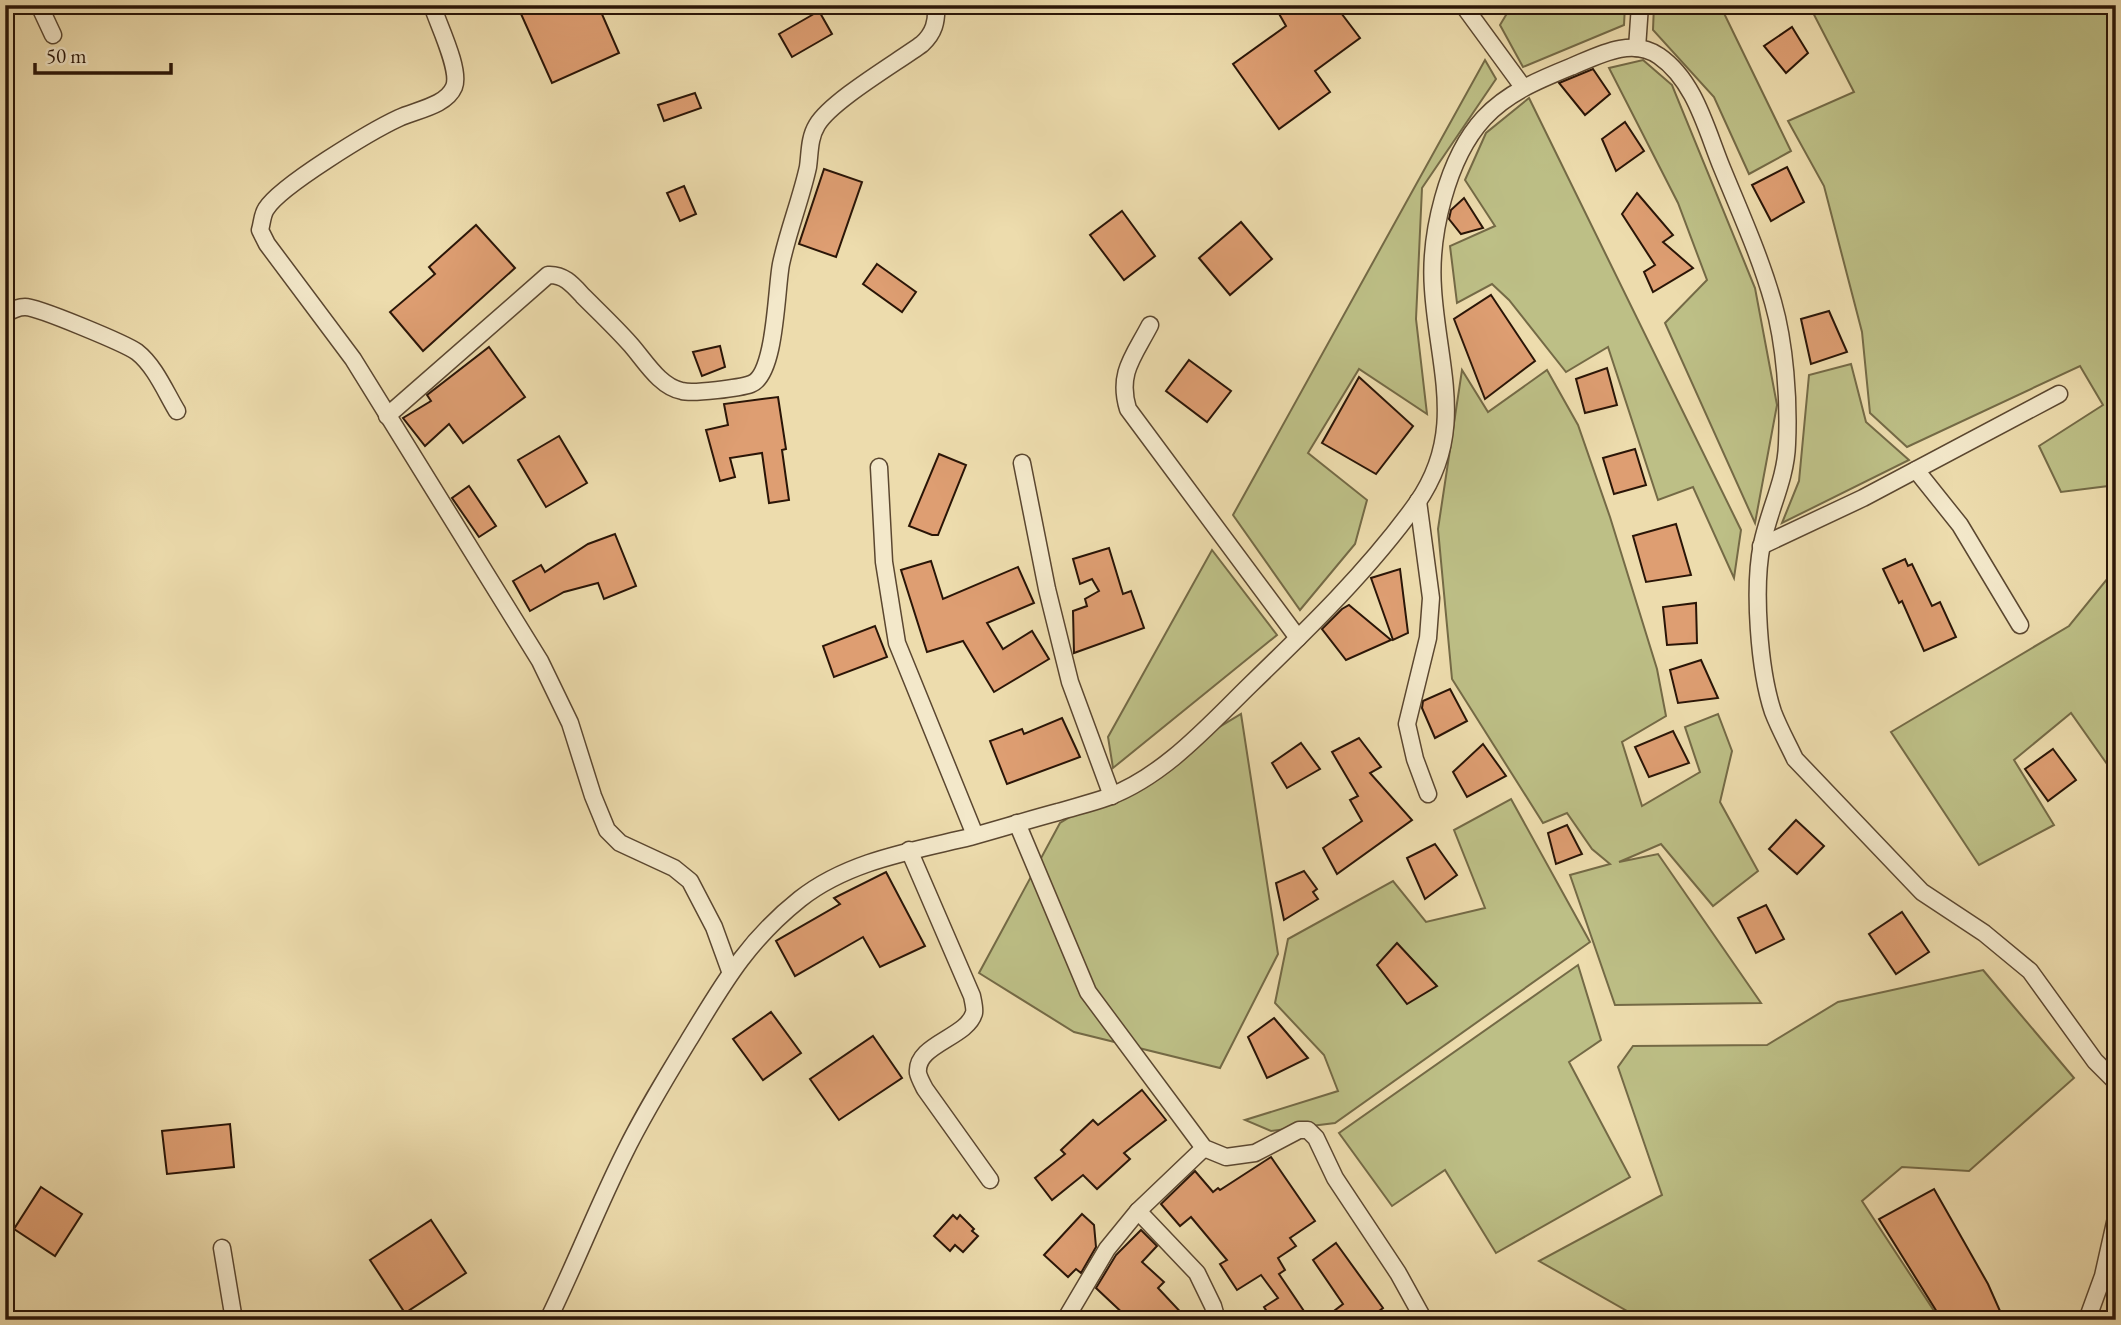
<svg xmlns="http://www.w3.org/2000/svg" width="2121" height="1325" viewBox="0 0 2121 1325" font-family="'EB Garamond',serif">
  <style>
    .green { fill: #bdbf86; stroke: #746a46; stroke-width: 2 }
    .building { fill: #de9e72; stroke: #2a1507; stroke-width: 2 }
    .lines { fill: none; stroke-linecap: round; stroke-linejoin: round }
    .street-casing { stroke: #5b4730; stroke-width: 19 }
    .street { stroke: #f3e8ca; stroke-width: 16 }
  </style>
  <rect width="100%" height="100%" fill="#eddcad"/>
  <filter id="stains"><feTurbulence type="fractalNoise" baseFrequency=".00286" numOctaves="4"/><feColorMatrix values="0 0 0 0 .2 0 0 0 0 .09 0 0 0 0 .02 0 0 0 .5 -.17"/></filter>
  <radialGradient id="worn" r=".72"><stop offset=".6" stop-color="#630" stop-opacity="0"/><stop offset="1" stop-color="#630" stop-opacity=".3"/></radialGradient>
  <g class="green">
    <path d="M1512 5H1625L1624 25 1523 67 1500 25Z"/>
    <path d="M1654 5H1720L1791 151 1749 174 1714 97 1653 30Z"/>
    <path d="M1809 5H2116V485L2061 492 2039 446 2103 405 2080 366 1907 447 1870 413 1862 332 1824 186 1788 121 1854 92Z"/>
    <path d="M1485 60 1496 79 1422 188 1416 319 1427 414 1359 369 1308 453 1367 500 1355 544 1300 610 1233 515Z"/>
    <path d="M1643 60 1672 85 1755 288 1777 405 1755 523 1665 323 1707 280 1678 203 1609 68Z"/>
    <path d="M1529 98 1741 530 1734 578 1693 487 1658 500 1608 347 1566 372 1509 300 1492 284 1457 303 1450 246 1495 226 1465 180 1486 133Z"/>
    <path d="M1851 364 1866 422 1909 460 1782 523 1799 481 1809 375Z"/>
    <path d="M1462 370 1488 412 1547 370 1578 425 1610 517 1657 669 1666 716 1622 742 1642 806 1700 772 1685 727 1718 714 1732 751 1720 802 1758 871 1713 906 1661 844 1619 862 1658 854 1761 1003 1615 1005 1570 875 1610 864 1592 849 1567 813 1543 823 1452 679 1438 529Z"/>
    <path d="M1212 550 1277 635 1113 768 1108 737Z"/>
    <path d="M2116 568V759L2107 764 2071 713 2014 760 2054 825 1979 865 1891 732 2069 626Z"/>
    <path d="M1241 714 1278 954 1220 1068 1074 1032 979 973 1060 823Z"/>
    <path d="M1511 799 1590 942 1335 1123 1271 1131 1245 1120 1338 1091 1324 1055 1275 1003 1288 939 1393 881 1426 922 1485 908 1454 830Z"/>
    <path d="M1578 965 1601 1040 1569 1062 1630 1177 1496 1253 1445 1170 1392 1206 1339 1133Z"/>
    <path d="M1983 970 2074 1078 1969 1171 1902 1167 1862 1201 1940 1320H1643L1539 1261 1662 1195 1618 1067 1633 1046 1767 1045 1838 1002Z"/>
  </g>
  <g class="building">
    <path d="M517 5H598L619 53 552 83Z"/>
    <path d="M1274 5H1335L1360 38 1315 71 1330 92 1279 129 1233 64 1286 26Z"/>
    <path d="M819 11 832 34 792 57 779 34Z"/>
    <path d="M1792 27 1808 53 1786 73 1764 46Z"/>
    <path d="M1593 69 1610 94 1585 115 1559 83Z"/>
    <path d="M695 93 701 108 664 121 658 105Z"/>
    <path d="M1625 122 1644 151 1616 171 1602 139Z"/>
    <path d="M1787 167 1804 202 1771 221 1752 185Z"/>
    <path d="M824 169 862 182 836 257 799 244Z"/>
    <path d="M684 186 696 214 680 221 667 193Z"/>
    <path d="M1637 193 1673 235 1663 242 1693 268 1653 292 1644 272 1655 265 1622 214Z"/>
    <path d="M1464 198 1483 228 1461 234 1449 219 1451 210Z"/>
    <path d="M1122 211 1155 256 1124 280 1090 235Z"/>
    <path d="M1241 222 1272 259 1230 295 1199 258Z"/>
    <path d="M476 225 515 268 423 351 390 312 435 274 429 267Z"/>
    <path d="M877 264 916 292 902 312 863 284Z"/>
    <path d="M1491 295 1535 361 1485 399 1454 319Z"/>
    <path d="M1829 311 1847 352 1811 364 1801 319Z"/>
    <path d="M720 346 725 367 702 376 693 352Z"/>
    <path d="M489 347 525 397 463 443 449 424 425 446 403 418 431 401 427 395Z"/>
    <path d="M1189 360 1231 391 1207 422 1166 391Z"/>
    <path d="M1607 368 1617 405 1585 413 1576 379Z"/>
    <path d="M1359 377 1413 426 1376 474 1322 443Z"/>
    <path d="M778 397 786 449 782 450 789 500 769 503 762 453 730 458 735 477 720 481 706 430 728 425 724 404Z"/>
    <path d="M559 436 587 483 546 507 518 460Z"/>
    <path d="M1635 449 1646 485 1614 494 1603 458Z"/>
    <path d="M939 454 966 465 938 535H932L909 526Z"/>
    <path d="M469 486 496 526 479 537 452 498Z"/>
    <path d="M1676 524 1691 575 1646 582 1633 536Z"/>
    <path d="M615 534 636 586 604 599 598 583 564 592 530 611 513 581 541 565 545 572 588 544Z"/>
    <path d="M1109 548 1123 594 1131 591 1144 628 1074 653 1073 611 1087 606 1085 599 1099 591 1092 579 1080 584 1073 559Z"/>
    <path d="M1905 559 1908 566 1912 564 1932 606 1940 602 1956 637 1924 651 1902 601 1899 603 1883 569Z"/>
    <path d="M931 561 943 599 1018 567 1034 603 987 623 1003 649 1032 631 1049 659 994 692 963 641 927 652 901 570Z"/>
    <path d="M1400 569 1408 633 1393 640 1371 578Z"/>
    <path d="M1696 603 1697 643 1667 645 1663 607Z"/>
    <path d="M1349 605 1391 640 1346 660 1322 629 1342 609Z"/>
    <path d="M875 626 887 657 834 677 823 646Z"/>
    <path d="M1701 660 1718 698 1678 703 1670 670Z"/>
    <path d="M1450 689 1467 721 1435 738 1422 708 1423 701Z"/>
    <path d="M1062 718 1080 757 1007 784 990 741 1022 729 1024 734Z"/>
    <path d="M1673 731 1689 763 1649 777 1635 747Z"/>
    <path d="M1359 738 1381 767 1370 773 1412 820 1337 874 1323 848 1362 821 1350 800 1358 796 1332 752Z"/>
    <path d="M1301 743 1320 769 1287 788 1272 763Z"/>
    <path d="M1483 744 1506 776 1467 797 1453 772Z"/>
    <path d="M2053 749 2076 780 2048 801 2025 769Z"/>
    <path d="M1796 820 1824 846 1797 874 1769 849Z"/>
    <path d="M1567 825 1582 854 1556 864 1548 833Z"/>
    <path d="M1435 844 1457 875 1425 899 1407 858Z"/>
    <path d="M1304 871 1317 889 1313 892 1318 899 1284 920 1276 883Z"/>
    <path d="M886 872 925 946 880 967 863 937 795 976 776 941 840 904 834 898Z"/>
    <path d="M1766 905 1784 939 1756 953 1738 918Z"/>
    <path d="M1902 912 1929 952 1896 974 1869 934Z"/>
    <path d="M1397 943 1437 986 1407 1004 1377 965Z"/>
    <path d="M771 1012 801 1053 763 1080 733 1039Z"/>
    <path d="M1274 1018 1308 1058 1267 1078 1248 1037Z"/>
    <path d="M873 1036 902 1078 839 1120 810 1079Z"/>
    <path d="M1142 1090 1166 1120 1124 1153 1130 1159 1097 1189 1083 1175 1052 1200 1035 1178 1065 1154 1061 1150 1093 1120 1098 1125Z"/>
    <path d="M230 1124 234 1167 167 1174 162 1131Z"/>
    <path d="M1271 1157 1315 1221 1290 1238 1296 1246 1278 1258 1285 1270 1279 1274 1310 1320H1272L1264 1307 1278 1298 1261 1275 1237 1290 1220 1264 1227 1260 1191 1217 1180 1226 1161 1204 1195 1171 1213 1192 1218 1188 1220 1190Z"/>
    <path d="M41 1187 82 1214 55 1256 14 1229Z"/>
    <path d="M1934 1189 1988 1284 2004 1320H1942L1879 1219Z"/>
    <path d="M1082 1214 1094 1225 1096 1247 1081 1273 1076 1269 1068 1277 1044 1255Z"/>
    <path d="M953 1215 957 1219 960 1215 974 1229 972 1231 978 1236 963 1252 955 1245 950 1251 934 1236Z"/>
    <path d="M431 1220 466 1273 405 1313 370 1260Z"/>
    <path d="M1141 1230 1157 1246 1142 1262 1164 1282 1158 1288 1188 1320H1130L1096 1288 1116 1255Z"/>
    <path d="M1336 1243 1383 1308 1367 1320H1341L1334 1311 1343 1304 1313 1260Z"/>
  </g>
  <g class="lines">
    <defs>
      <g id="street">
        <path d="M39 5 53 35"/>
        <path d="M432 5C438 24 461 70 454 87 446 106 416 110 399 118 371 131 280 186 266 209 262 215 262 224 260 230L267 244 353 359 540 661 570 723 593 796 607 830 620 843 674 868 690 881 714 927 730 971"/>
        <path d="M1463 5 1523 87"/>
        <path d="M1637 48 1640 5"/>
        <path d="M5 314C10 311 19 307 25 307 38 307 126 344 137 352 155 366 166 393 177 411"/>
        <path d="M1150 325C1134 356 1117 373 1128 409L1298 638"/>
        <path d="M387 416 548 275C564 274 573 285 583 296 599 312 616 328 631 345 645 361 660 387 682 391 693 394 740 388 751 384 776 375 776 289 781 264 788 231 801 199 808 167 810 153 809 138 817 125 831 101 896 63 922 44 934 33 937 22 936 5"/>
        <path d="M1022 463 1047 589 1070 682 1112 796"/>
        <path d="M879 467 884 562 897 643 975 835"/>
        <path d="M1916 470 1960 525 2020 625"/>
        <path d="M1418 501 1431 598 1428 638 1407 724 1415 759 1428 794"/>
        <path d="M1761 546 1863 498 2059 394"/>
        <path d="M1017 823 1088 992 1204 1148 1226 1157 1255 1153 1299 1130H1308L1316 1138 1335 1178 1398 1273 1424 1320"/>
        <path d="M909 850 972 996C973 1001 975 1009 974 1013 967 1038 915 1044 918 1073 919 1078 923 1085 925 1089L990 1180"/>
        <path d="M1138 1211 1197 1273 1213 1306 1217 1320"/>
        <path d="M222 1248 234 1320"/>
        <path d="M548 1320C575 1265 597 1208 624 1154 645 1111 670 1071 695 1030 727 977 751 938 800 899 848 861 912 851 970 837 999 829 1028 820 1058 812 1074 807 1092 803 1108 797 1164 776 1208 726 1250 685 1309 628 1369 570 1417 503 1467 431 1438 368 1433 289 1429 235 1447 158 1484 118 1508 92 1541 79 1573 66 1599 55 1632 37 1659 56 1695 81 1706 129 1722 168 1740 212 1760 256 1773 302 1785 344 1789 400 1787 444 1786 479 1769 510 1762 544 1753 588 1759 670 1773 712 1779 728 1788 744 1795 759L1922 892 1984 933 2030 971 2095 1061 2116 1082"/>
        <path d="M1065 1320 1107 1249 1138 1211 1204 1148"/>
        <path d="M2087 1320 2103 1276 2116 1218"/>
      </g>
    </defs>
    <use href="#street" class="street-casing"/>
    <use href="#street" class="street"/>
  </g>
  <rect width="2121" height="1325" fill="none" stroke="#eddcad" stroke-width="28"/>
  <rect x="7" y="7" width="2107" height="1311" fill="none" stroke="#2a1507" stroke-width="3.5"/>
  <rect x="14" y="14" width="2093" height="1297" fill="none" stroke="#2a1507" stroke-width="2"/>
  <path d="M35 63v10h136v-10" fill="none" stroke="#2a1507" stroke-width="3.5"/>
  <text x="46" y="63" font-size="21" fill="#2a1507" stroke="#f3e8ca" stroke-width="5" paint-order="stroke">50 m</text>
  <rect width="100%" height="100%" filter="url(#stains)"/>
  <rect width="100%" height="100%" fill="url(#worn)"/>
</svg>
